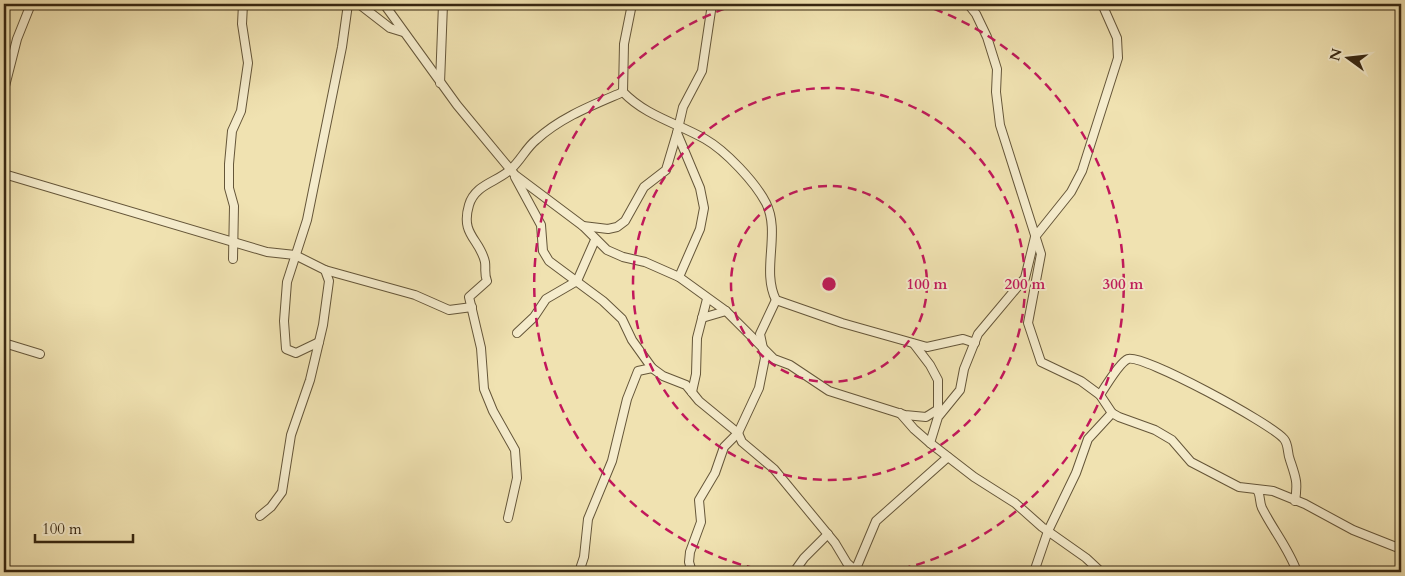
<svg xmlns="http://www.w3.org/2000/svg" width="1405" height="576" viewBox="0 0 1405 576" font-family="Cardo,serif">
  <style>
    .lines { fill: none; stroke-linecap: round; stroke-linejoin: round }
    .minor-casing { stroke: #655639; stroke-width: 10 }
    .minor { stroke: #f5eccc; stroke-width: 8 }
    .ring { fill: none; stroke: #c2185b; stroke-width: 2.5; stroke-dasharray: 9 6 }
    .centre { fill: #c2185b; stroke: #f5eccc; stroke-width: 2.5 }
    .ring-label { font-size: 15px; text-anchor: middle; font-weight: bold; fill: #c2185b; stroke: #f5eccc; stroke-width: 4; stroke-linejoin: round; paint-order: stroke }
  </style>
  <rect width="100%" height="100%" fill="#f0e2b1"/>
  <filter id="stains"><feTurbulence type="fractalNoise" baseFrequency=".004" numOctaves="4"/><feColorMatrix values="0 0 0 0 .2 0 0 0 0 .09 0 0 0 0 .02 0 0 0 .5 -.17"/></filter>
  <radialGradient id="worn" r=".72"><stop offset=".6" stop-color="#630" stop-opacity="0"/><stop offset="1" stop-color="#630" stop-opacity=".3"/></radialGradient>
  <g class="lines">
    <defs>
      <g id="minor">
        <path d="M359 4 390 28 403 32"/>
        <path d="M384 4 457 105 515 175 583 226 607 250 623 257 645 262 679 277 726 311 774 359 790 365 829 391 905 415 926 417 937 410"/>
        <path d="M632 4 624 44 623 92C646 116 677 123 705 139 726 151 755 182 766 203 781 233 761 270 776 300L842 323 927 347 963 339 975 343"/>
        <path d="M968 4 976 14 987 37 997 69 996 92 1000 125 1041 254 1028 323 1041 362 1081 381 1100 395 1112 413 1119 417 1155 430 1172 440 1191 462 1239 487 1273 491 1305 504 1353 530 1401 549"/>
        <path d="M440 83 443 4"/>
        <path d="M4 90 17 39 31 4"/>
        <path d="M4 174 267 252 295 255 325 270 329 281 323 325 310 380 291 435 282 492 271 507 260 516"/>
        <path d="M515 177 541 225 543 251 549 261 603 301 622 319 632 340 652 368 663 376 686 385 699 401 738 433 742 442 774 469 835 543 847 563 857 572"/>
        <path d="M583 226 608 229 617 227 625 221 644 187 666 170 677 133"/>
        <path d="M233 259 234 206 229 188V164L232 131 241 111 248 63 242 24 243 4"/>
        <path d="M325 270 415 295 449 310 472 307"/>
        <path d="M679 277 700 229 704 208 700 188 677 133 683 107 702 71 712 4"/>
        <path d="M702 318 726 311"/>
        <path d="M517 333 534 317 546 299 577 281 595 240"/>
        <path d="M319 342 296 353 286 349 284 321 287 282 307 220 342 47 348 4"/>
        <path d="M4 343 40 354"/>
        <path d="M914 344 930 365 938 380V415"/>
        <path d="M692 392 696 374 697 338 707 299"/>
        <path d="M1100 395C1105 387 1120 362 1128 359 1143 354 1272 424 1284 439 1289 445 1287 453 1290 460 1296 478 1298 482 1295 501"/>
        <path d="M900 413 914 429 930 443"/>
        <path d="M1257 490C1261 495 1259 502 1262 508 1273 530 1289 549 1297 572"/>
        <path d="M508 518 517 478 515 450 493 411 484 389 481 348 469 297 487 281C484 274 486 269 485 262 480 239 460 235 469 205 475 184 498 182 511 169 521 160 526 148 536 140 561 117 593 105 623 92"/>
        <path d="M855 571 876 521 948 457"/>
        <path d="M579 572 584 557 588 519 612 461 627 399 638 371 652 368"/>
        <path d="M692 572 689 562 690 552 701 522 699 500 715 473 724 447 738 433 759 388 765 358 760 334 776 300"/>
        <path d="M794 572 804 558 828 534"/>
        <path d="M1034 572 1048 531 1076 473 1088 439 1112 413"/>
        <path d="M1101 572 1086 558 1042 527 1015 503 974 477 930 443 938 417 960 390 964 369 978 334 1025 278 1035 237 1071 192 1082 171 1118 58 1117 38 1102 4"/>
      </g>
    </defs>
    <use href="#minor" class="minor-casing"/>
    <use href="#minor" class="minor"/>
  </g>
  <g class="ring">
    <circle cx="829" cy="284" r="98"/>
    <circle cx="829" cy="284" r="196"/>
    <path d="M770 572A294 294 0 0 1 738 4M920 4A294 294 0 0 1 888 572"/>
  </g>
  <circle cx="829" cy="284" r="8" class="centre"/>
  <g class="ring-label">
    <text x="927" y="289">100 m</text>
    <text x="1025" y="289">200 m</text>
    <text x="1123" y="289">300 m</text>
  </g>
  <rect width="1405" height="576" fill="none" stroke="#f0e2b1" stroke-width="20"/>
  <rect x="5" y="5" width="1395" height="566" fill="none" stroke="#372711" stroke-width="2.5"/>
  <rect x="10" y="10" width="1385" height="556" fill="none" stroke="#372711"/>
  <g transform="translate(1348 58) rotate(285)" stroke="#f5eccc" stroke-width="4" paint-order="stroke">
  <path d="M0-4L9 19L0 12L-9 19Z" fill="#372711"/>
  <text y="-8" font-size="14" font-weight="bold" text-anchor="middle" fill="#372711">N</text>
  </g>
  <path d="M35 534v8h98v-8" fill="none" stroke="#372711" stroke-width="2.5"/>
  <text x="42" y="534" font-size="15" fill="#372711" stroke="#f5eccc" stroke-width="4" paint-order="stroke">100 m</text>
  <rect width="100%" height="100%" filter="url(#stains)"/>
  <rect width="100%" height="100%" fill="url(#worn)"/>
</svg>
